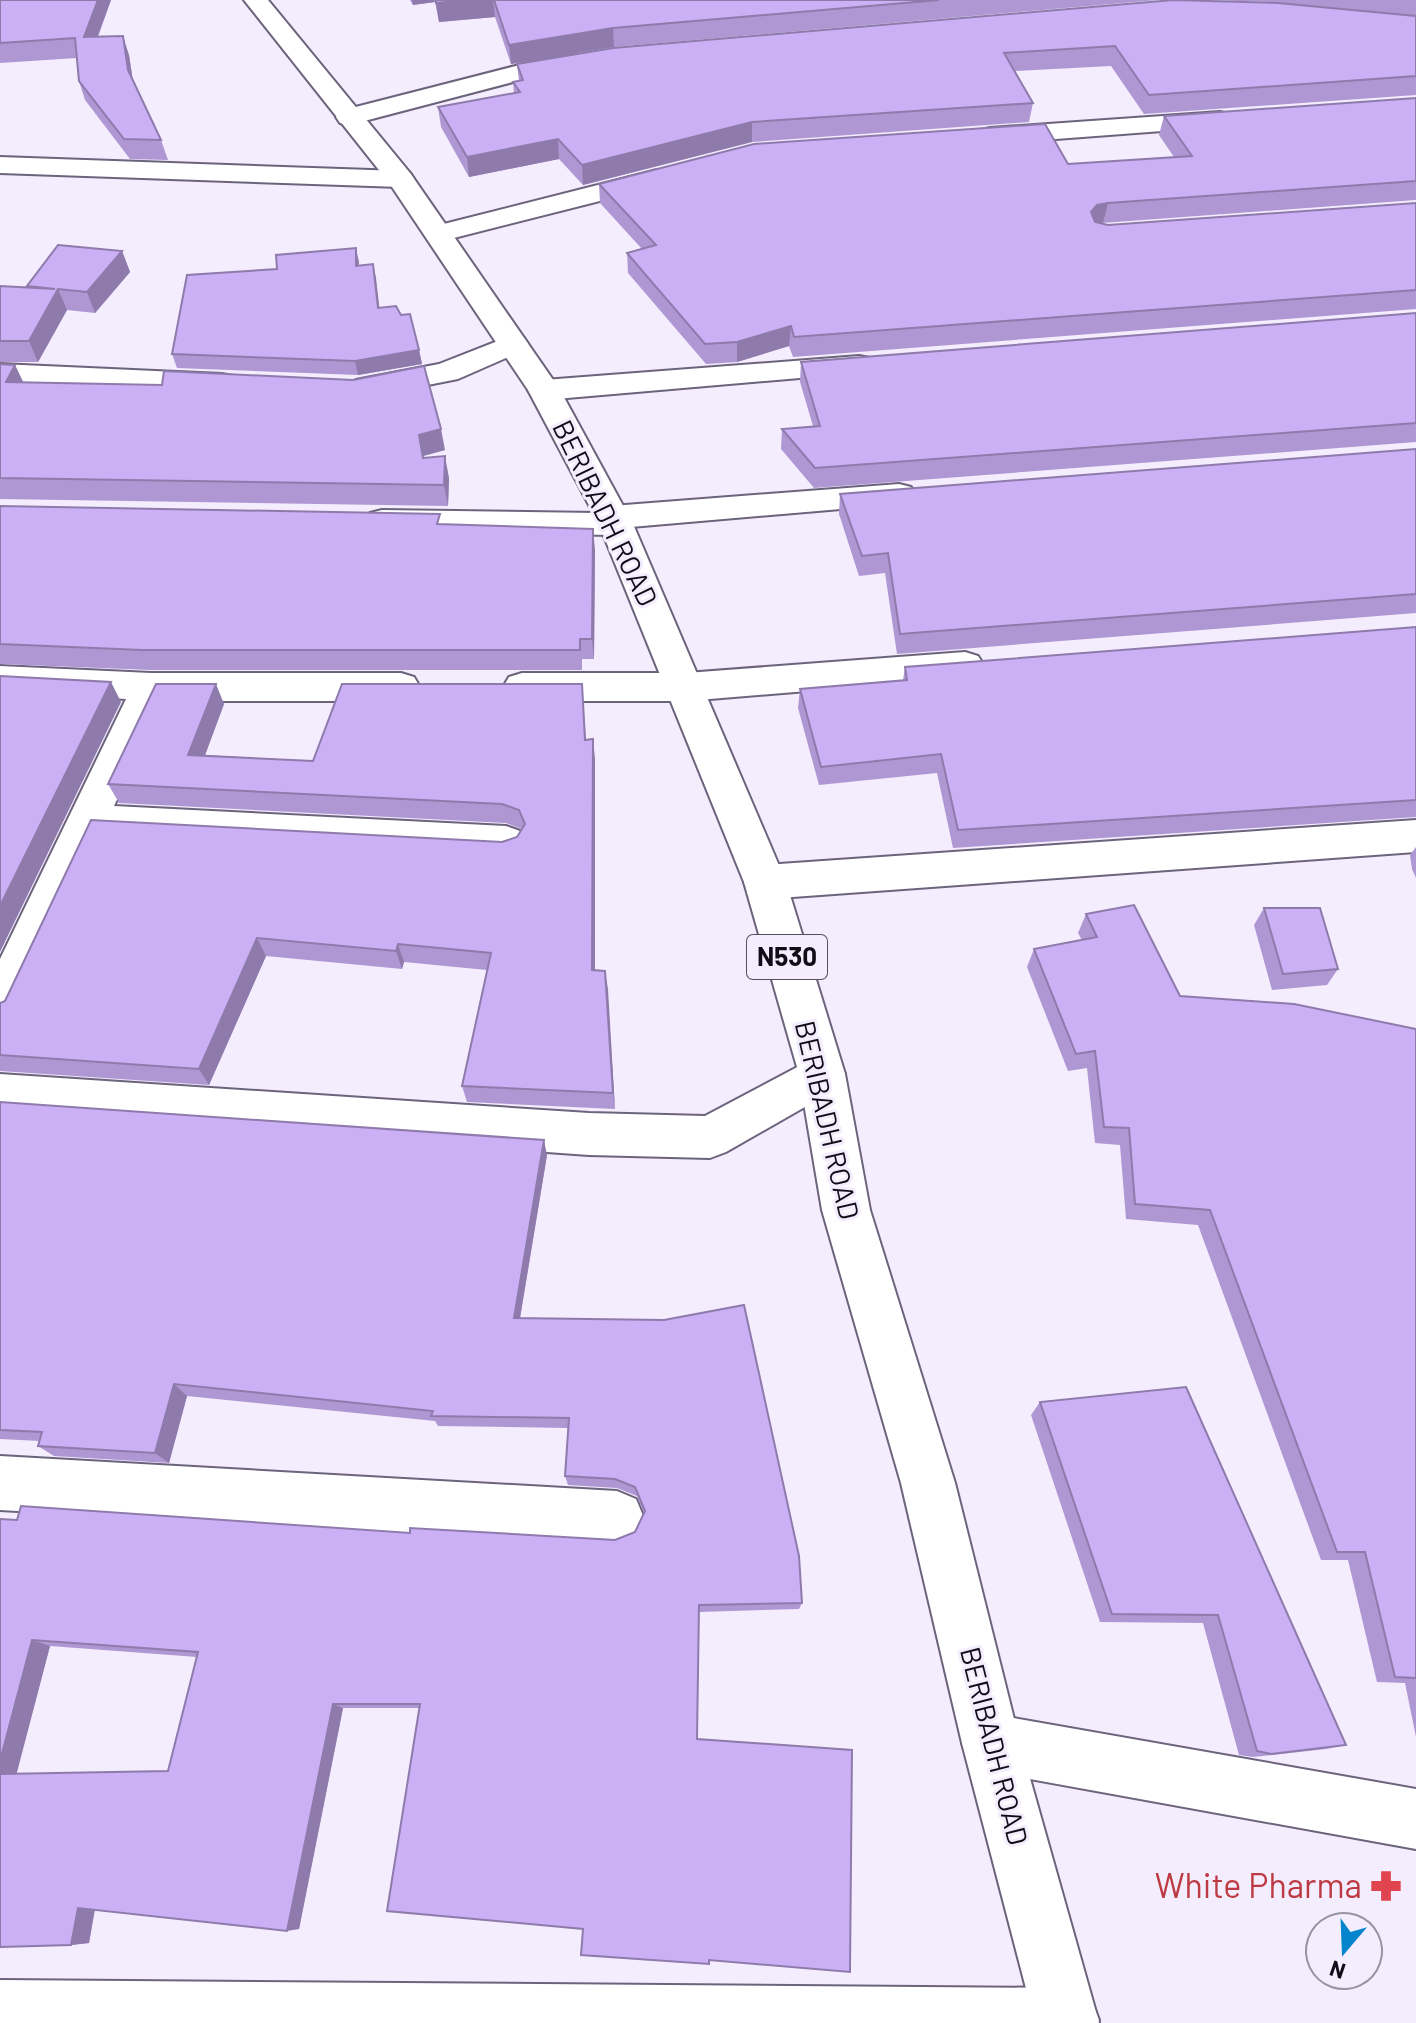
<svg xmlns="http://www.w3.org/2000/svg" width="1416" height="2023" viewBox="0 0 1416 2023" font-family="Barlow,sans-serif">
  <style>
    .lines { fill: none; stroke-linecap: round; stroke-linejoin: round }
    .minor-casing { stroke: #6c637c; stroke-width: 4 }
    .tertiary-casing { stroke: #6c637c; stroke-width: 4 }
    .trunk-casing { stroke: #6c637c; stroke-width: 4 }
    .minor { fill: #fff; fill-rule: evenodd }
    .tertiary { fill: #fff; fill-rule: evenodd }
    .trunk { fill: #fff; fill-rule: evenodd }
    .wall { fill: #af97d3; fill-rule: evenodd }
    .shaded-wall { fill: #8e7bac }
    .building { fill: #cbb0f5; stroke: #8e7bac; stroke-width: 2 }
    .labels { text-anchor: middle; stroke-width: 6; stroke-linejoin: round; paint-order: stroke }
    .shield { fill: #f3edfe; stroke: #54505c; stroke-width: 2 }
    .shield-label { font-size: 26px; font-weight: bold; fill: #100d16 }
    .street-label { font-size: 28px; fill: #100d16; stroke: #f3edfe }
    .near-health-label { font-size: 34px; fill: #be3a42; stroke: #f3edfe; text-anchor: end }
  </style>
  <rect width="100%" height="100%" fill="#f3edfe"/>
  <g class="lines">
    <defs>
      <g id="minor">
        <path d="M576 55 585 57 588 62 585 67 536 76 349 125 340 123 336 117 340 111 535 61Z"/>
        <path d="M1220 112 1229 114 1233 120 1229 126 990 144 981 142 977 136 981 130 990 128Z"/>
        <path d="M0 157 400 171 410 173 414 179 410 185 400 187 0 173Z"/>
        <path d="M657 170 667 172 671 178 667 184 438 242 428 240 424 234 428 228Z"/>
        <path d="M513 335 524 338 528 344 524 350 458 379 367 397 356 394 351 387 356 380 439 364Z"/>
        <path d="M859 356 870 358 874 365 870 372 544 400 533 397 528 390 533 383 544 380Z"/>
        <path d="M0 364 222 374 233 376 238 383 233 390 222 392 0 382Z"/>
        <path d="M899 484 911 487 916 495 911 503 631 527 628 532 616 535 382 532 370 529 365 521 370 513 382 510 598 513 612 506Z"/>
        <path d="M965 652 978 656 984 665 978 674 965 678 686 701H522L509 697 503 687 509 677 522 673H686Z"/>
        <path d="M0 666 151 673H401L414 677 420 687 414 697 401 701H163L114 806 506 826 520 831 526 842 520 853 506 858 100 836 16 1017 0 1023V959L126 699 0 692Z"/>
        <path d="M1416 820V852L765 899 750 894 744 882 750 870 765 865Z"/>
        <path d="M822 1054 838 1060 845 1074 838 1088 726 1152 710 1158 589 1155 0 1114V1074L589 1113 705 1116Z"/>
        <path d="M0 1456 617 1491 636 1499 644 1518 636 1537 617 1545 0 1510Z"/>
      </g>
      <g id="tertiary">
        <path d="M991 1714 1416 1789V1849L991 1772 970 1764 962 1743 970 1722Z"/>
        <path d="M0 1980 1067 1988 1090 1997 1099 2020 1098 2023H0Z"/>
      </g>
      <path id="trunk" d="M244 0H268L410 173 560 390 633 524 786 882 845 1074 870 1210 955 1483 1020 1743 1099 2023H1035L962 1743 901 1483 822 1210 799 1074 744 882 599 524 528 390 390 184Z"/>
    </defs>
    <use href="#minor" class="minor-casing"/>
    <use href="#tertiary" class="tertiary-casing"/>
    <use href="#trunk" class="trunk-casing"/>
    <use href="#minor" class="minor"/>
    <use href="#tertiary" class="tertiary"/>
    <use href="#trunk" class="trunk"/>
  </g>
  <g class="wall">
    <path d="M0 0H111L98 37 129 55 133 81 161 140 168 160 130 159 85 100 79 81 77 58 0 63Z"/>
    <path d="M410 0H1158L614 47 511 64 495 17 439 22 435 2 413 5Z"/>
    <path d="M1204 0H1416V16L1272 2Z"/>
    <path d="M1416 16V95L1144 114 1111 66 1015 71 1033 103 1029 122 752 142 583 185 559 159 469 177 441 127 438 107 514 93 513 82 519 81 517 64Z"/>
    <path d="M1416 98V200L1102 223 1108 225 1416 203V309L793 357 789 346 737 362 706 364 628 273 627 253 642 249 600 203 599 184 1068 164 1174 157 1159 135 1164 116Z"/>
    <path d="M122 251 130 272 95 313 67 310 38 362H0V286L28 287 27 286Z"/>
    <path d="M359 262V266L373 264 379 308 419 350 422 364 358 375 177 368 172 354 277 269Z"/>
    <path d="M1416 313V442L814 488 781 449 782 429 813 426 800 382 801 362Z"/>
    <path d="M0 364 15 365 23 382 445 450 423 456 424 458 449 478 448 506 0 499Z"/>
    <path d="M1416 449V613L897 654 885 573 859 576 839 514 840 494Z"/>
    <path d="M0 506 442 524 595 550 594 659H582V670H151L0 664Z"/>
    <path d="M1416 627V817L953 848 937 773 819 785 798 708 800 689 903 680 905 667Z"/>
    <path d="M582 684 586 740 595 759V971H605L615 1109 467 1102 462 1086 487 970 404 962 402 969 266 956 209 1085 0 1071V1003L502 842 517 837 522 829 506 823 119 803 108 784 224 704 205 755 313 761Z"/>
    <path d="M1416 847V878L1412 869 1410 855Z"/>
    <path d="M1264 908 1338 969 1327 985 1272 990 1254 925Z"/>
    <path d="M1086 914 1180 996 1416 1029V1737L1405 1683 1377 1682 1348 1560H1321L1198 1225 1126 1219 1120 1145 1095 1143 1087 1068 1068 1071 1027 967 1034 949 1082 940 1078 933Z"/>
    <path d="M0 1102 547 1155 520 1318 802 1603 799 1609 699 1612 583 1929 420 1708H343L299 1929 95 1910 89 1943 71 1945 0 1947V1519L615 1540 635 1532 644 1513 637 1496 617 1488 568 1485 565 1476 568 1428 438 1426 435 1421 187 1396 169 1463 54 1456 38 1446 40 1441 0 1439ZM50 1646 197 1657 168 1771 16 1774Z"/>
    <path d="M1040 1402 1346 1745 1326 1749 1253 1757 1239 1755 1203 1623 1100 1622 1031 1415Z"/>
  </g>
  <g class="shaded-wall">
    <path d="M98 0H111L90 56 84 37Z"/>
    <path d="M412 0H434L435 2 413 5Z"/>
    <path d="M467 0H493L495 17 439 22 436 3Z"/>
    <path d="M613 28 614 47 511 64 509 45Z"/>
    <path d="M123 36 129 55 134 89 128 70Z"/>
    <path d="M752 122V142L583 185 582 165Z"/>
    <path d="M558 139 559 159 469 177 467 157Z"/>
    <path d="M1108 203 1103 223 1092 225 1091 212 1097 205Z"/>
    <path d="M356 248 359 262V280L356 266Z"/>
    <path d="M122 251 130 272 95 313 87 292Z"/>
    <path d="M373 264 376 278 381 322 378 308Z"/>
    <path d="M58 289 67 310 38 362 29 341Z"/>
    <path d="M791 326 789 346 737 362V342Z"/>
    <path d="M419 350 422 364 358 375 355 361Z"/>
    <path d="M15 365 25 386 6 382Z"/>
    <path d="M441 429 445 450 423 456 419 435Z"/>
    <path d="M445 456 449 478 448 506 444 485Z"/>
    <path d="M593 529 595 550 594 659 592 639Z"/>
    <path d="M111 682 121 702 0 952V906Z"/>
    <path d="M216 684 224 704 198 774 188 755Z"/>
    <path d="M593 739 595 759V988L592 970Z"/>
    <path d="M257 938 266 956 209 1085 199 1069Z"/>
    <path d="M398 944 404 962 402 969 396 951Z"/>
    <path d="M605 971 608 989 615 1109 613 1093Z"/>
    <path d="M544 1140 547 1155 518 1330 514 1318Z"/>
    <path d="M174 1384 187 1396 169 1463 155 1453Z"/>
    <path d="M32 1640 50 1646 16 1776 0 1774V1761Z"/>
    <path d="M333 1704 343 1708 299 1929 287 1931Z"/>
    <path d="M95 1907 89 1943 71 1945 78 1908Z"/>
  </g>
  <g class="building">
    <path d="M0 0H98L84 37 123 36 128 70 161 140 124 139 79 81 75 38 0 43Z"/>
    <path d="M436 0H467L436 3Z"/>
    <path d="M494 0H939L613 28 509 45Z"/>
    <path d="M1173 0 1278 3 1416 16V76L1149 95 1115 46 1004 53 1033 103 752 122 582 165 558 139 467 157 438 107 520 92 513 82 523 80 517 64 613 48Z"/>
    <path d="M1416 98V181L1108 203 1097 205 1091 212 1095 222 1108 225 1416 203V290L794 337 791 326 737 342 705 344 627 253 656 245 599 184 754 144 1045 124 1068 164 1192 156 1164 116Z"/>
    <path d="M58 245 122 251 87 292 58 289 29 341H0V286L55 289 27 286Z"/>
    <path d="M356 248V266L373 264 378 308 396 306 401 315 410 314 419 350 355 361 172 354 187 275 277 269 276 255Z"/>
    <path d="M1416 313V423L815 468 782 429 820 426 801 362Z"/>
    <path d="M0 364 15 365 6 382 162 385 164 371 353 380 424 366 441 429 419 435 423 458 445 456 444 485 0 478Z"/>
    <path d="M1416 449V594L900 634 888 553 862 556 840 494Z"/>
    <path d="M0 506 440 514 437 524 593 529 592 639H580V650H142L0 644Z"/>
    <path d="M1416 627V800L958 830 941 754 821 767 800 689 907 680 905 667Z"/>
    <path d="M0 676 111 682 0 906Z"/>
    <path d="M156 684H216L188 755 313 761 342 684H582L585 740 593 739 592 970 605 971 613 1093 462 1086 491 953 398 944 396 951 257 938 199 1069 0 1055V1003L5 1001 91 820 502 842 517 837 525 824 519 810 502 804 108 784Z"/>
    <path d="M1134 905 1180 996 1294 1004 1416 1029V1678L1395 1677 1365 1552H1337L1210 1210 1135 1204 1129 1128 1104 1127 1095 1051 1076 1054 1034 949 1097 937 1086 914Z"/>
    <path d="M1264 908H1320L1338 969 1283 974Z"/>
    <path d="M0 1102 544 1140 514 1318 664 1320 744 1305 799 1556 802 1603 699 1605 697 1739 852 1750 850 1972 709 1960V1964L581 1955 583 1929 387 1911 420 1704H333L287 1931 78 1908 71 1945 0 1947V1774L168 1771 198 1652 32 1640 0 1761V1519L17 1520 21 1506 410 1533V1528L615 1540 635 1532 645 1511 635 1487 615 1479 565 1476 569 1418 431 1416 433 1411 174 1384 155 1453 38 1446 42 1432 0 1430Z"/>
    <path d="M1186 1387 1346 1745 1271 1754 1257 1751 1218 1615 1112 1614 1040 1402Z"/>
  </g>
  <defs>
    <symbol id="pharmacy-bare" viewBox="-9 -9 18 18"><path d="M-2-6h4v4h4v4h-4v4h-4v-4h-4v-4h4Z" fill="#e0444e" stroke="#f3edfe" stroke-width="2.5" paint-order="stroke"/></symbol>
  </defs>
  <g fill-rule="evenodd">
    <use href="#pharmacy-bare" x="1364" y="1864" width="44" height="44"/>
  </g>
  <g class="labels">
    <rect class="shield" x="747" y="935" width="80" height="44" rx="6"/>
    <g class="shield-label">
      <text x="787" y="966">N530</text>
    </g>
    <g class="street-label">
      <text transform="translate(605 513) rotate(64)" y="10">BERIBADH ROAD</text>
      <text transform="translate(827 1120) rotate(77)" y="10">BERIBADH ROAD</text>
      <text transform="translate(994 1746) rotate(76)" y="10">BERIBADH ROAD</text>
    </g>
    <g class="near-health-label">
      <text x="1362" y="1898">White Pharma</text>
    </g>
  </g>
  <g transform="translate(1344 1951) rotate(199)"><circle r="38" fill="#f3edfe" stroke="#9893a1" stroke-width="2"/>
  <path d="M0-6L14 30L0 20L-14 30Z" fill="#0585cc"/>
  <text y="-12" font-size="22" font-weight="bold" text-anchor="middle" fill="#100d16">N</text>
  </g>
</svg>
